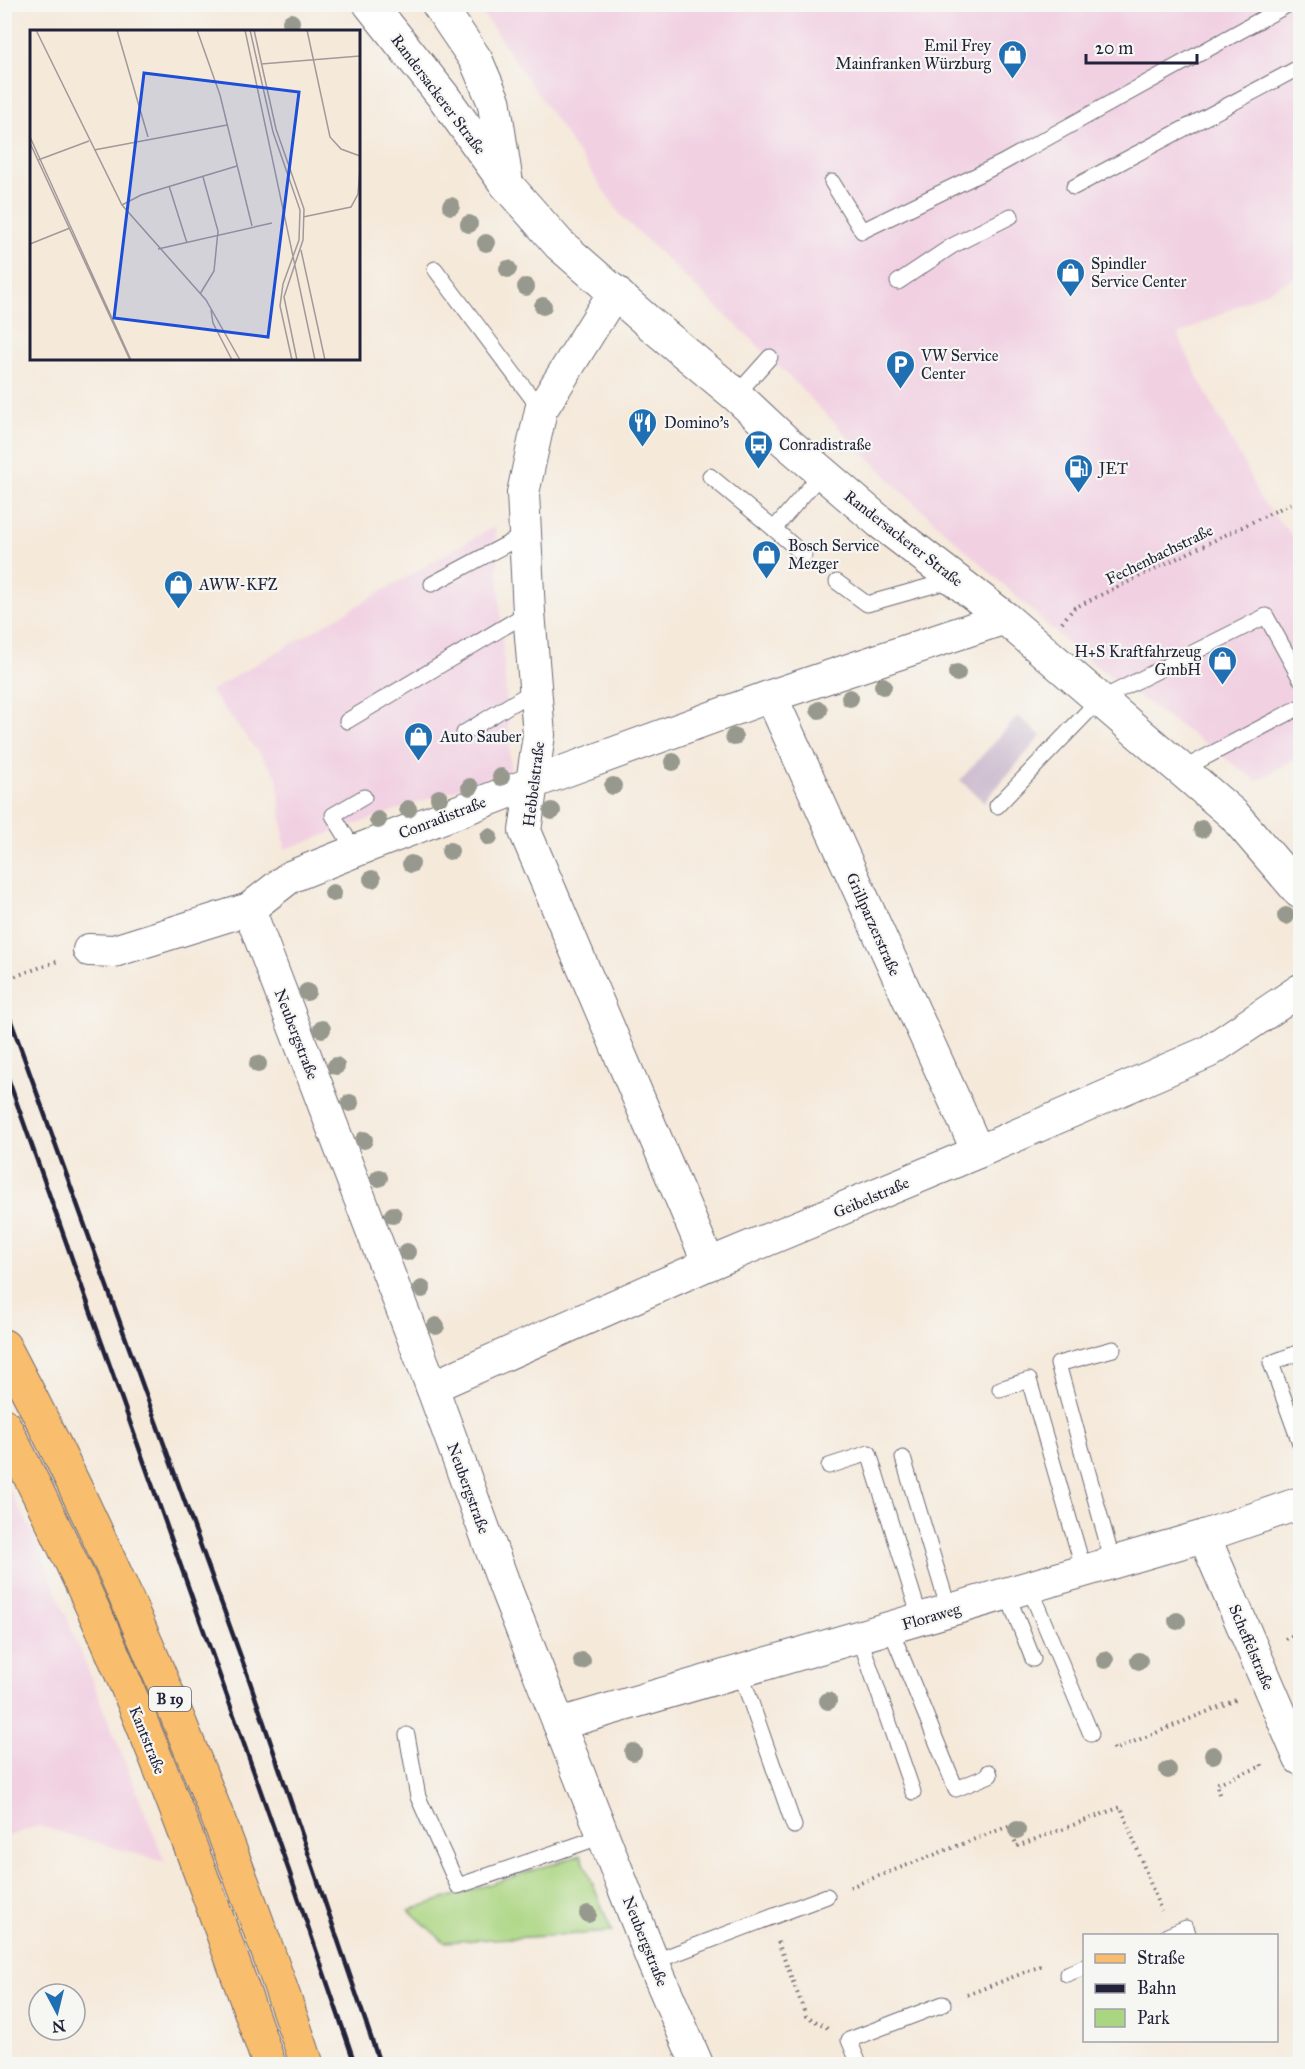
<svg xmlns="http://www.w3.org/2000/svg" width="1305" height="2069" viewBox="0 0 1305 2069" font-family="'IM FELL Great Primer',serif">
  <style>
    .built { fill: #f1d0e2 }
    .industrial { fill: #cebed0 }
    .green { fill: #aad581; stroke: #667c5e; stroke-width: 1.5 }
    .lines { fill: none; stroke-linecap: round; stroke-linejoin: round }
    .service-casing { stroke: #6c6873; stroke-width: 17 }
    .minor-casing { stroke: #6c6873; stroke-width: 34 }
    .tertiary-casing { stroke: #6c6873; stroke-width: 35 }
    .primary-casing { stroke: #6c6873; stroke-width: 35 }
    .path { stroke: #6c6873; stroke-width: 4; stroke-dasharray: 1.5 4.5; stroke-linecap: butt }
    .service { stroke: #fff; stroke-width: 15 }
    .minor { stroke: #fff; stroke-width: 32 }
    .tertiary { stroke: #fff; stroke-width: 33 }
    .primary { stroke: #f9be6d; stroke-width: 33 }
    .rail { stroke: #22223b; stroke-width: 4.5 }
    .tree { fill: #98998e }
    .labels { text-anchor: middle; stroke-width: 4.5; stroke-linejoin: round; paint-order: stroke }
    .shield { fill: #f6f6f2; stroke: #626272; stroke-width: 1.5 }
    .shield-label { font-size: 15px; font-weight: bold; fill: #22223b }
    .poi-label { font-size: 16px; fill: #22223b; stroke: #f6f6f2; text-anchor: start }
    .street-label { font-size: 16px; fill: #22223b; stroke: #f6f6f2 }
    .inset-road { fill: none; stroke: #a1999a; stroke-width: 1.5 }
    .view { fill: #1d4ed8; fill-opacity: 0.15; stroke: #1d4ed8; stroke-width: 3 }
    .inset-edge { fill: none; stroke: #22223b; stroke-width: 3 }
  </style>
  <rect width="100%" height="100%" fill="#f6f6f2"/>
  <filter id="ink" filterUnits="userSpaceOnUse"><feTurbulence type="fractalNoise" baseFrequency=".0167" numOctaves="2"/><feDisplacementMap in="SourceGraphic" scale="12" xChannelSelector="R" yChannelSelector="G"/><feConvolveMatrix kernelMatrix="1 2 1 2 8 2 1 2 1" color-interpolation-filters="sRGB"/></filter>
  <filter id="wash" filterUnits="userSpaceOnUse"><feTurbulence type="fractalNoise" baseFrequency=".008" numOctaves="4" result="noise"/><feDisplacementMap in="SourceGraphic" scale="24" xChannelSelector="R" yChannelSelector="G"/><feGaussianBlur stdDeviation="1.35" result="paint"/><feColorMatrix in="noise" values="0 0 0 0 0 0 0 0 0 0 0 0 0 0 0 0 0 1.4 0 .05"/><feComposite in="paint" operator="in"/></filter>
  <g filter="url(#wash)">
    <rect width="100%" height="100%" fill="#f5e9da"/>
    <g class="built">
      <path d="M477 5H1291L1300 20V275L1178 335 1199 380 1246 467 1259 497 1300 545V756L1257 781 1078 653 900 490 770 357 622 217Z"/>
      <path d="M495 526 511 770 285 849 277 776 210 691Z"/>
      <path d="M5 1482 34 1536 165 1862 39 1826 5 1837Z"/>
    </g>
    <path class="industrial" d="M1018 716 1041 736 984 802 960 780Z"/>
    <path class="green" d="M581 1855 612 1932 444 1942 409 1910Z"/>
  </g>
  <g filter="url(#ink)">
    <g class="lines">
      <defs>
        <g id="service">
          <path d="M832 182 862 231 1002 163 1289 4"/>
          <path d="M1074 187 1300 67"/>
          <path d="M435 269 541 410"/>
          <path d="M898 282 952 246 1011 216"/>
          <path d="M736 395 770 357"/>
          <path d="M710 476 774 529"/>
          <path d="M804 555 774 529 822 473"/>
          <path d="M837 582 867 604 952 580"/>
          <path d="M432 584 524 535"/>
          <path d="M347 721 529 612"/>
          <path d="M464 733 536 689"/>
          <path d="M1181 770 1300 707"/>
          <path d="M997 806 1099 700 1266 616 1300 678"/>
          <path d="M355 851 333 815 364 797"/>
          <path d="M1300 1352 1271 1363 1300 1443"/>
          <path d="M1000 1389 1029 1380 1084 1571"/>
          <path d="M903 1458 949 1610"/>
          <path d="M829 1466 869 1453 920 1618"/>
          <path d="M1113 1563 1058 1364 1113 1349"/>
          <path d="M1029 1587 1091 1734"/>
          <path d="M1007 1594 1033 1659"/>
          <path d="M890 1628 956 1789 990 1775 989 1772"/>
          <path d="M859 1636 913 1792"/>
          <path d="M740 1671 794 1826"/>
          <path d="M407 1735 418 1797 458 1886 603 1836"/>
          <path d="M1167 1936 1186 1928 1189 1936"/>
          <path d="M653 1962 827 1896"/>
          <path d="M1067 1974 1084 1967"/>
          <path d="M859 2064 849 2040 943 2004"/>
        </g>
        <g id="minor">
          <path d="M615 291 541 410 523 493 529 612 539 735 525 831 709 1264"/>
          <path d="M771 696 978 1152"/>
          <path d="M249 909 432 1387 507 1592 653 1962 697 2064"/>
          <path d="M89 950 114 951 249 909 290 877 355 851 532 783 771 696 1005 618"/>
          <path d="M432 1387 709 1264 978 1152 1208 1052 1300 990"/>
          <path d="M1204 1536 1300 1759"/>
          <path d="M559 1724 1204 1536 1300 1503"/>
        </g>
        <g id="tertiary">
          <path d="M370 4 443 96 506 184 559 244 647 321 736 395 785 441 880 522 1005 618 1234 815 1300 892"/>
          <path d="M438 4 476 60 494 102 506 180"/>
        </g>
        <g id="primary">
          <path d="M4 1346C126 1576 224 1818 307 2064"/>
          <path d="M4 1425C37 1490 69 1556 99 1622 163 1767 217 1915 269 2064"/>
        </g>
      </defs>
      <use href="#service" class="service-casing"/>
      <use href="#minor" class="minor-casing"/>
      <use href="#tertiary" class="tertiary-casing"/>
      <use href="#primary" class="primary-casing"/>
      <g class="path">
        <path d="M323 32 333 26"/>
        <path d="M1062 622 1074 608 1300 499"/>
        <path d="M4 980 58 961"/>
        <path d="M1285 1639 1300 1632"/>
        <path d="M1113 1748 1114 1750 1238 1699"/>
        <path d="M1219 1794 1216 1784 1262 1766 1261 1763"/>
        <path d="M850 1887 1009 1826 1017 1846 1121 1807 1161 1911"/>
        <path d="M778 1942 806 2016 828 2028"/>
        <path d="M967 1995 1041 1966"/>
      </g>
      <use href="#service" class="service"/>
      <use href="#minor" class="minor"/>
      <use href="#tertiary" class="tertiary"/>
      <use href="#primary" class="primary"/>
      <g class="rail">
        <path d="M4 1002 250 1682 380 2064"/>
        <path d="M4 1067 289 1871 355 2064"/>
      </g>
    </g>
    <g class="tree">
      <circle cx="291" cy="22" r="9"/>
      <circle cx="451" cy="206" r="9"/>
      <circle cx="469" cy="224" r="9"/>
      <circle cx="486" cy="243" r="9"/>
      <circle cx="508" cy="269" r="9"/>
      <circle cx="526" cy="287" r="9"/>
      <circle cx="543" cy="306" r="9"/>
      <circle cx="957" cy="673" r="9"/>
      <circle cx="883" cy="686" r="9"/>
      <circle cx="850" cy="698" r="9"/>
      <circle cx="819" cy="710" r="9"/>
      <circle cx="734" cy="737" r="9"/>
      <circle cx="673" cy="762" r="9"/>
      <circle cx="501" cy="777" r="9"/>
      <circle cx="613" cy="786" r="9"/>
      <circle cx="470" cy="787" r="9"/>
      <circle cx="439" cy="798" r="9"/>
      <circle cx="408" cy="809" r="9"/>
      <circle cx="552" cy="811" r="9"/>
      <circle cx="378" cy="820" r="9"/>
      <circle cx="1202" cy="829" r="9"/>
      <circle cx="489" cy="837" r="9"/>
      <circle cx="450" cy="851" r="9"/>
      <circle cx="411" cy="864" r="9"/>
      <circle cx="372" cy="879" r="9"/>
      <circle cx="333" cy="893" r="9"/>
      <circle cx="1286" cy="916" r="9"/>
      <circle cx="307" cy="992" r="9"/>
      <circle cx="322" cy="1029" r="9"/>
      <circle cx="258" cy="1064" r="9"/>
      <circle cx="336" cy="1066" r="9"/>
      <circle cx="350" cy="1103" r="9"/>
      <circle cx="364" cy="1140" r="9"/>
      <circle cx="379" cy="1178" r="9"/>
      <circle cx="393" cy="1215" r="9"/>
      <circle cx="407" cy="1252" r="9"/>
      <circle cx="422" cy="1289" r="9"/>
      <circle cx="436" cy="1326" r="9"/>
      <circle cx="1177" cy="1621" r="9"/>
      <circle cx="1105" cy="1660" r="9"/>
      <circle cx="582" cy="1661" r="9"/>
      <circle cx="1139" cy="1661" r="9"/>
      <circle cx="828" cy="1701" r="9"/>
      <circle cx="633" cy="1752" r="9"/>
      <circle cx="1213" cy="1755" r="9"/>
      <circle cx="1168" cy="1770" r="9"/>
      <circle cx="1017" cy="1830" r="9"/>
      <circle cx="588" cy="1914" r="9"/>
    </g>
  </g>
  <defs>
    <symbol id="shop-pin" viewBox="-11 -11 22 30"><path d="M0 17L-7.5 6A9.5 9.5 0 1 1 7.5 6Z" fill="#1f6fb2" stroke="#f6f6f2"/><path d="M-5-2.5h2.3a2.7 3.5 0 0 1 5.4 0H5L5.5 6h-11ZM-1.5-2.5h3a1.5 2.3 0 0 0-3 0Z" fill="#fff"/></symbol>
    <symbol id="parking-pin" viewBox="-11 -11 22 30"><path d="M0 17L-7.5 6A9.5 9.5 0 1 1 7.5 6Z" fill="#1f6fb2" stroke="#f6f6f2"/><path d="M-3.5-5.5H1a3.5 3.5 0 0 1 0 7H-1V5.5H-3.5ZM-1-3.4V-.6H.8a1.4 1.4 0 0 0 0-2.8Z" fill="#fff"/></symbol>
    <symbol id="restaurant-pin" viewBox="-11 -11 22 30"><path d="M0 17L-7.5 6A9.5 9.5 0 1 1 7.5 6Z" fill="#1f6fb2" stroke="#f6f6f2"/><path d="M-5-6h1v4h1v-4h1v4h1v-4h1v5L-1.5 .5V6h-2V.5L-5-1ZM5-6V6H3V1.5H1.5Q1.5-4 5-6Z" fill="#fff"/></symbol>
    <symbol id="bus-pin" viewBox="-11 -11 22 30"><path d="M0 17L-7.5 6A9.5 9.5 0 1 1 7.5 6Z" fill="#1f6fb2" stroke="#f6f6f2"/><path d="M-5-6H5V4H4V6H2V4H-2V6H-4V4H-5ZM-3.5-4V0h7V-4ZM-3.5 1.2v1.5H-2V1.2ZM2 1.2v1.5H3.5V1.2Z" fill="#fff"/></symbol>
    <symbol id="fuel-pin" viewBox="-11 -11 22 30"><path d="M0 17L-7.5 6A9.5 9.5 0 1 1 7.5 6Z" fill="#1f6fb2" stroke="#f6f6f2"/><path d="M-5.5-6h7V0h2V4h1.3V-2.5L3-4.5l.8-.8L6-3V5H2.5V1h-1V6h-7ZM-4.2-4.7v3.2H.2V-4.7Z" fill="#fff"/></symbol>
  </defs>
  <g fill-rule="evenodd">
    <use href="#shop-pin" x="996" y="38" width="33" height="45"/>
    <use href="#shop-pin" x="1054" y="256" width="33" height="45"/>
    <use href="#parking-pin" x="884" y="348" width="33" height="45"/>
    <use href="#restaurant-pin" x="626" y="406" width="33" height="45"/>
    <use href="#bus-pin" x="742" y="428" width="33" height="45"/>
    <use href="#fuel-pin" x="1062" y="452" width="33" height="45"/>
    <use href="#shop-pin" x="750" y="538" width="33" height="45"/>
    <use href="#shop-pin" x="162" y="568" width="33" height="45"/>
    <use href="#shop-pin" x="1206" y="644" width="33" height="45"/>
    <use href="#shop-pin" x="402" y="720" width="33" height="45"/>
  </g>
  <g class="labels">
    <rect class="shield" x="149" y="1687" width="42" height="24" rx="4.5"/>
    <g class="shield-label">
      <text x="170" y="1704">B 19</text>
    </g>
    <g class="poi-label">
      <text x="991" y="51" text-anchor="end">Emil Frey<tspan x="991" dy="18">Mainfranken Würzburg</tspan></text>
      <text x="1091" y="269">Spindler<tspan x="1091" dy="18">Service Center</tspan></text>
      <text x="921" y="361">VW Service<tspan x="921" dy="18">Center</tspan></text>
      <text x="664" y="428">Domino's</text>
      <text x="779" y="450">Conradistraße</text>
      <text x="1099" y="474">JET</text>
      <text x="788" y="551">Bosch Service<tspan x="788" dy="18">Mezger</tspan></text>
      <text x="199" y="590">AWW-KFZ</text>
      <text x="1201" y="657" text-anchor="end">H+S Kraftfahrzeug<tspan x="1201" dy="18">GmbH</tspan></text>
      <text x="440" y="742">Auto Sauber</text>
    </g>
    <g class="street-label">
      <text transform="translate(439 94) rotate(53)" y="6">Randersackerer Straße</text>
      <text transform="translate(904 538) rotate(38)" y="6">Randersackerer Straße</text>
      <text transform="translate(1159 554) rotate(-26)" y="6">Fechenbachstraße</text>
      <text transform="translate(533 784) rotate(-83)" y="6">Hebbelstraße</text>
      <text transform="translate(442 817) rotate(-21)" y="6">Conradistraße</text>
      <text transform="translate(874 924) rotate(66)" y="6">Grillparzerstraße</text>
      <text transform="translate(297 1034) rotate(69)" y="6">Neubergstraße</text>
      <text transform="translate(871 1197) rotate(-23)" y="6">Geibelstraße</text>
      <text transform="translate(469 1488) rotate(70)" y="6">Neubergstraße</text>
      <text transform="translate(931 1616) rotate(-16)" y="6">Floraweg</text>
      <text transform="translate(1252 1647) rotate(67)" y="6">Scheffelstraße</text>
      <text transform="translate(148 1740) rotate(68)" y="6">Kantstraße</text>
      <text transform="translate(646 1941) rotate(68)" y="6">Neubergstraße</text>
    </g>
  </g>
  <g transform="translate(30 30)">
    <rect width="330" height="330" fill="#f5e9da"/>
    <path class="inset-road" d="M6 0 92 175 176 270 210 330M87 0 118 107M167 0 190 65 222 196M215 0 285 330M220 0 243 102 270 180 269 210 253 254 250 276 262 330M224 0 246 99 274 179 273 210 254 267 267 330M277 0 300 107 311 119 330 126M231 34 330 26M0 107 101 330M0 113 100 330M64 120 197 95M8 130 59 111M139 156 157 213M92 175 111 165 207 136M273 187 321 177 328 164 330 138M0 214 40 198M128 219 242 193M271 220 295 330M170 264 184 241 188 201 173 147M181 280 183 293 202 330"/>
    <path class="view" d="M114 43 269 62 238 307 84 288Z"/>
    <rect width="330" height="330" class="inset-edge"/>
  </g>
  <rect width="1305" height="2069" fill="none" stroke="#f6f6f2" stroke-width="24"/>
  <rect x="1083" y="1934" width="195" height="108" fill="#f6f6f2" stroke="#a1a1a9" stroke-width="1.5"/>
  <rect x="1095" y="1954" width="30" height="9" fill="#f9be6d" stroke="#a1a1a9" stroke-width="1.5"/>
  <text x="1137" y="1964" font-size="18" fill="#22223b">Straße</text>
  <rect x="1095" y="1984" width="30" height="9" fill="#22223b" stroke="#a1a1a9" stroke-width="1.5"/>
  <text x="1137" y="1994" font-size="18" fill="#22223b">Bahn</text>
  <rect x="1095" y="2009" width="30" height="18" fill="#aad581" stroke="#a1a1a9" stroke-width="1.5"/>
  <text x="1137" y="2024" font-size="18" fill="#22223b">Park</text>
  <g transform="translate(57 2012) rotate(173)"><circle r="28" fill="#f6f6f2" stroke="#a1a1a9" stroke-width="1.5"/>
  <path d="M0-4.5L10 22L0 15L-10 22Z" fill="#1f6fb2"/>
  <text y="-9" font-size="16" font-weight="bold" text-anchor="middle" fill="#22223b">N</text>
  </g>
  <path d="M1086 54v9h111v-9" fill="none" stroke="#22223b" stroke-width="3"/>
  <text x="1095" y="54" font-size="18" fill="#22223b" stroke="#f6f6f2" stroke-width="4.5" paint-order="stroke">20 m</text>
</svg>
